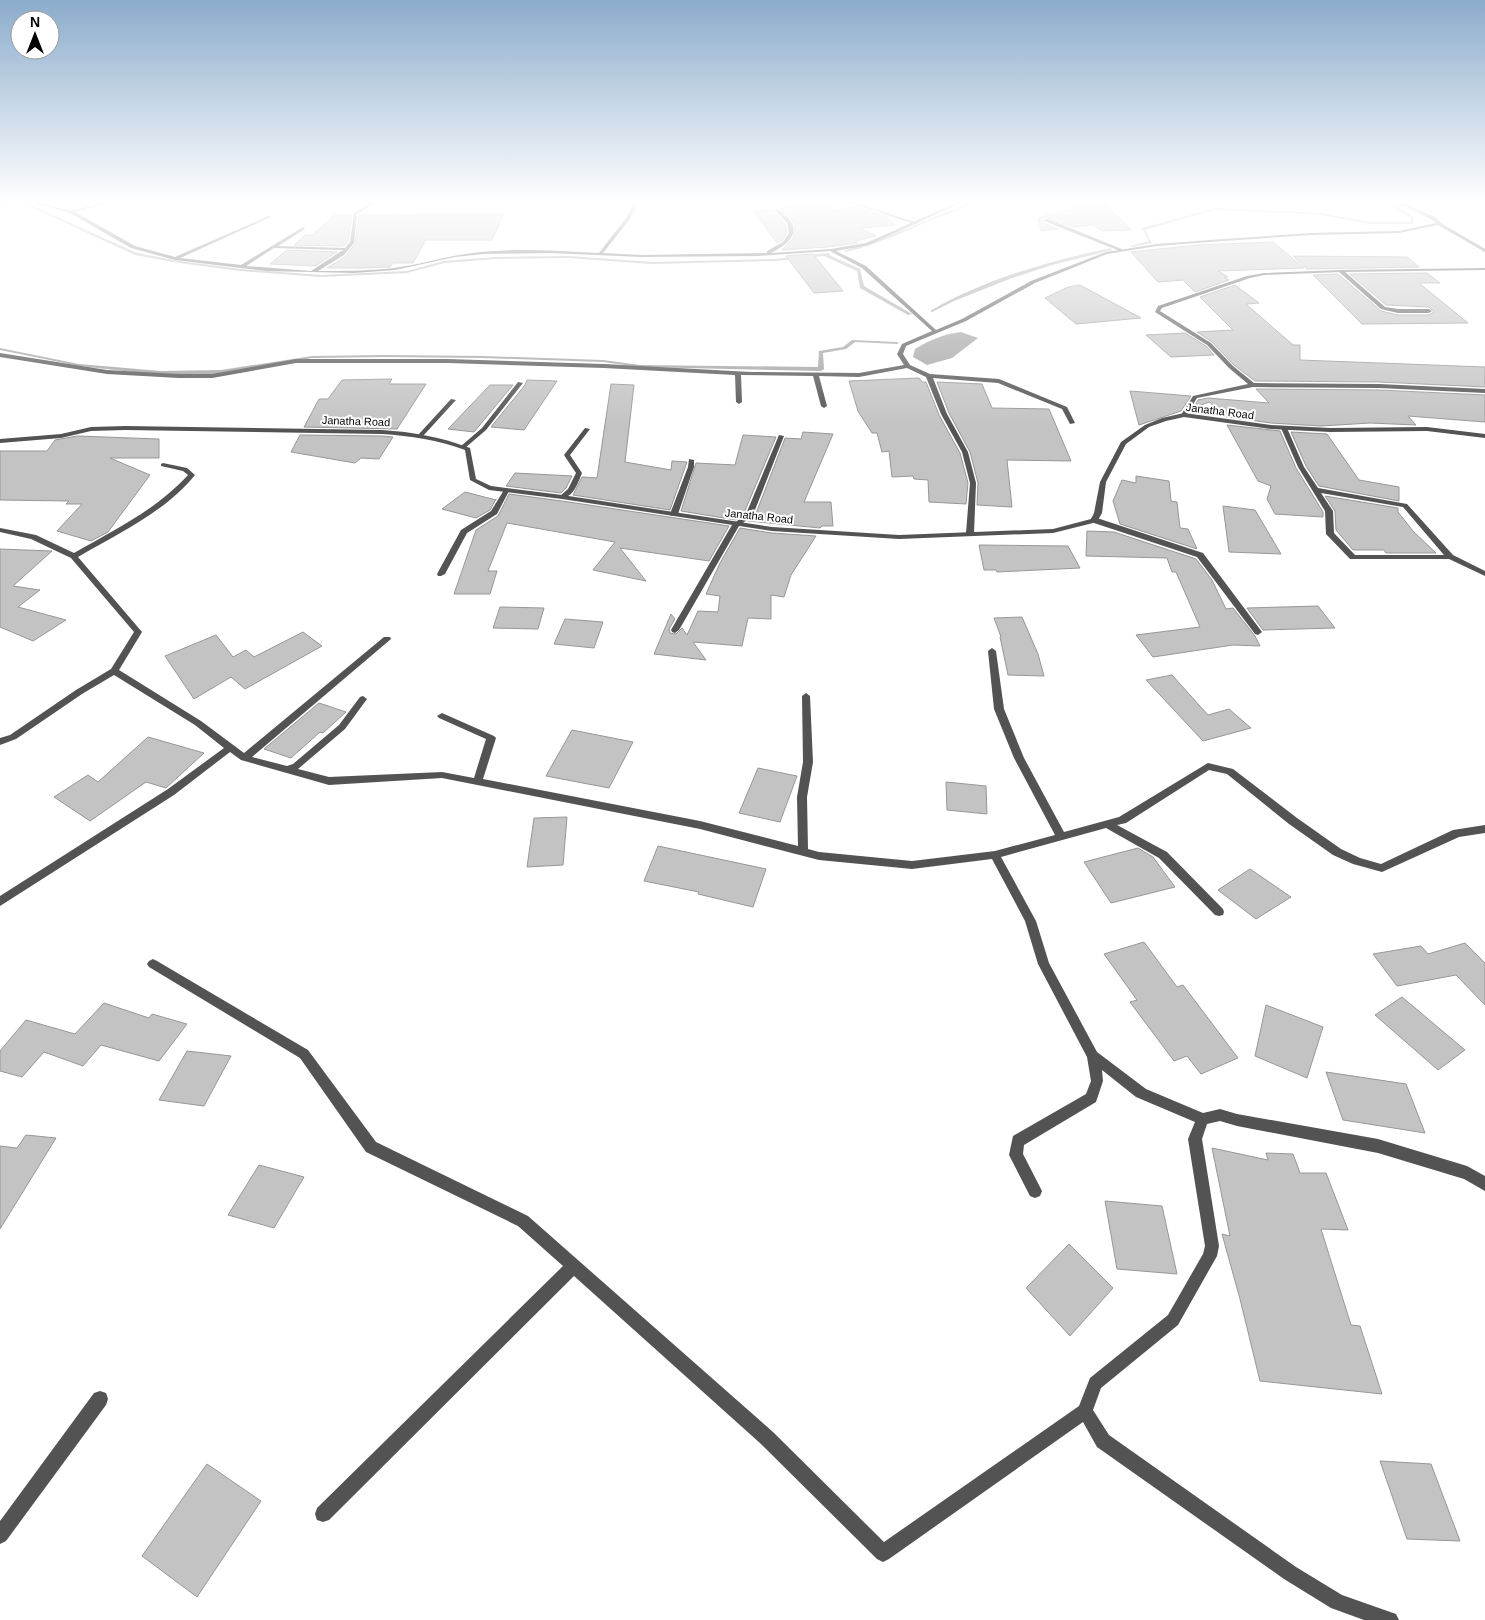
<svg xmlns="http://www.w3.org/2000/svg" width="1485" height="1620" viewBox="0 0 1485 1620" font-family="Arial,sans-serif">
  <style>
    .water { fill: #a1a1a1 }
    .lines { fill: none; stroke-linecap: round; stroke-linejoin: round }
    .stream { fill: #a1a1a1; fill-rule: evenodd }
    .building { fill: #c3c3c3; stroke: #979797 }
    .service { fill: #535353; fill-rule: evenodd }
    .minor { fill: #535353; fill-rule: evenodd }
    .tertiary { fill: #535353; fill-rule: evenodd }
    .labels { text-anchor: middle; stroke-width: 4; stroke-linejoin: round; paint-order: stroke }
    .far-street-label { font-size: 11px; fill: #000; stroke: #fff }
  </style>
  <rect width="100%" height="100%" fill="#fff"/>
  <path class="water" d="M961 332 978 338 952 358 927 365 913 357 915 349C930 340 943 334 961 332Z"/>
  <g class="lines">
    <g class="stream">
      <path d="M971 201H975C961 211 944 215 929 221 902 233 875 245 846 252L844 251 886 237 954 209Z"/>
      <path d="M1384 201H1388L1414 217 1413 224H1370L1321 215 1215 210 1145 230 1152 243 1132 247 1130 246 1149 241 1142 228 1215 208 1321 213 1370 222H1410L1411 218Z"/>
      <path d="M27 203 137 253 179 261 241 269 321 275 407 271 444 261 496 257 568 256 652 262 775 259 828 253 830 254 829 255 860 269 864 286 912 314 908 315 860 288 857 271 824 256 775 261 652 264 568 258 496 259 444 263 407 273 321 277 241 271 179 263 135 255 26 205 0 206V204Z"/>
      <path d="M1111 248 1112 250 1052 265 1012 278 954 301 932 312 930 311C985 279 1049 261 1111 248Z"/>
      <path d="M852 340 897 342 899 343 897 344 855 342 846 349 823 353 824 369 821 371 640 367 603 362 483 358 384 357 312 358 221 374 161 375 79 366 0 350V348L79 364 161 371 221 370 312 356 384 355 483 356 603 360 640 365 818 367 819 351 843 347Z"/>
    </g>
  </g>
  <g class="building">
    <path d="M822 201H829L832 211 855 206 885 216 895 225 860 228 876 236 855 241 857 243 827 247 782 250 793 238 795 226 792 219 779 208Z"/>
    <path d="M1100 201H1103L1131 230 1103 231 1093 225 1073 227 1044 217 1042 219 1043 223 1058 229 1041 231 1038 218Z"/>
    <path d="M774 209V211L785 224 787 233 782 241 777 243 754 212Z"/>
    <path d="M504 214 492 240H426L413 263H393L390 267 365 268H327L345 257 355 244 359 215Z"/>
    <path d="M334 215H352L348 241 344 246 294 245 305 235H312Z"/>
    <path d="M1273 242 1304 268 1218 271 1228 277H1224L1229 280 1195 292 1183 280 1158 282 1131 252 1198 245Z"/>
    <path d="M287 250 337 252 315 266 270 264Z"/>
    <path d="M813 254 843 291 814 293 786 256Z"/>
    <path d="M1293 256 1407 257 1419 267 1307 269Z"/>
    <path d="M1427 273 1440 283H1419L1468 323 1362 324 1313 275 1338 274 1381 311 1398 315H1429L1434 312 1429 307 1386 305 1350 274Z"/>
    <path d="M1080 285 1141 318 1076 324 1045 298 1068 287Z"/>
    <path d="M1235 285 1259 303 1246 304 1293 345H1300V360L1485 367V387L1379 382 1255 381 1234 365 1212 342 1197 332 1233 330 1200 297Z"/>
    <path d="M1185 333 1206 346 1214 355 1171 357 1146 335Z"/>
    <path d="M919 378 922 382H926L939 415 960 453 968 483 966 504 929 502 928 480 914 479 913 476 892 477 889 451 882 452 877 433H872L858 411 849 381Z"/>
    <path d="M392 379 389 384H426L397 429 304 427 319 399H328L342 380Z"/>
    <path d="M527 380 557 381 524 430 491 427 525 385Z"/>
    <path d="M937 382 982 384 992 408 1049 409 1071 461 1007 460 1012 507 977 505 978 483 970 452 949 413Z"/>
    <path d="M611 384 634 385 625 462 671 470 672 461 687 462 670 510 573 495 582 477 597 478Z"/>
    <path d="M490 385H513L474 432 448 429Z"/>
    <path d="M1256 389 1379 390 1485 395V422L1408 416 1416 425 1370 423 1321 426 1271 423 1221 416 1210 402 1194 407 1198 400 1208 398 1269 403Z"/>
    <path d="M1130 391 1191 396 1181 411 1139 425Z"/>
    <path d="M1227 425 1280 431 1296 468 1323 512V517L1275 514 1267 499 1271 486 1258 481Z"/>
    <path d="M803 432 833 434 804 502H831L833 526H822L820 528 748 521 755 516 785 438 801 439Z"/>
    <path d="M1291 432 1327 434 1359 480 1399 487V501L1319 486 1306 466Z"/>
    <path d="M300 435 382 436 393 437 379 459 361 458 355 463 291 452Z"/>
    <path d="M743 435 776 437 744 513 736 520 681 511 696 463 735 465Z"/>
    <path d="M77 436 159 439V458H110L150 475 108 532 91 541 57 531 82 504H66L69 501 0 500V451H47L55 440Z"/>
    <path d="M515 473 572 476 566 488 561 493 506 486Z"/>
    <path d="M1136 476 1169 481 1171 501 1177 502 1180 528 1188 529 1197 549 1120 524 1113 501 1122 480 1136 483Z"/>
    <path d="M465 492 496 500V499L490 510 476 518 442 509Z"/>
    <path d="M509 494 562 501 729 526 709 561 620 548 646 581 593 570 615 542 507 523 488 571H497L490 594H454L476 530 498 516Z"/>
    <path d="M1325 496 1398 508V512L1413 531 1436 553H1386L1384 550H1353L1336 530 1335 511Z"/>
    <path d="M1223 506 1255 510 1281 554 1229 552Z"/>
    <path d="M740 528 772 533 816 536 791 575 784 597 771 595V619L748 618 742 646 693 642 706 660 654 654 671 614 675 619 669 629 670 633 676 634 682 628 687 635 698 611 718 612 720 596 706 594 720 563Z"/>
    <path d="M1087 531 1114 532 1196 559 1212 580 1226 609 1233 608 1255 636 1260 646 1233 645 1153 657 1136 635 1200 627 1176 572H1172L1167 558 1086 556Z"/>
    <path d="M979 545 1068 546 1080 568 997 572 996 570H984Z"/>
    <path d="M0 549 52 551 13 586 40 590 18 607 66 620 33 641 0 627Z"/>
    <path d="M1318 606 1335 628 1263 630 1247 608Z"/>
    <path d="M500 607 544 608 538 629 493 628Z"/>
    <path d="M1022 617 1038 654 1044 676 1008 675 1000 637H1001L994 618Z"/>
    <path d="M565 619 603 622 594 648 554 644Z"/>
    <path d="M303 632 322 646 245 689 231 677 194 699 165 656 216 635 233 657 246 650 254 657Z"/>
    <path d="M1172 675 1208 715 1229 709 1251 728 1203 741 1146 680Z"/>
    <path d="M319 703 346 712 323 733 320 732 291 758 264 749Z"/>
    <path d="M572 730 633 742 609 788 546 776Z"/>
    <path d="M148 737 204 753 166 788 146 782 90 821 54 797 88 775 98 782Z"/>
    <path d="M758 768 797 776 780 822 739 813Z"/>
    <path d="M946 782 986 786 987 814 947 810Z"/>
    <path d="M567 817 563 865 527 867 534 818Z"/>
    <path d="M658 846 766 869 753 907 698 894 699 892 644 881Z"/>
    <path d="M1138 848 1153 857 1175 887 1111 903 1084 862Z"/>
    <path d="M1250 869 1291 897 1256 919 1218 890Z"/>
    <path d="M1144 942 1177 987 1183 985 1238 1058 1201 1074 1187 1056 1174 1061 1130 1002 1137 1000 1104 954Z"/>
    <path d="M1465 943 1485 963V1005L1456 975 1397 986 1373 954 1421 946 1428 954Z"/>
    <path d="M1402 997 1465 1050 1438 1070 1375 1015Z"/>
    <path d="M104 1003 149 1018 152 1014 187 1024 159 1061 101 1045 83 1066 44 1052 22 1077 0 1071V1051L26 1020 75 1034Z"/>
    <path d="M1266 1005 1323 1027 1307 1078 1255 1056Z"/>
    <path d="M187 1051 231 1056 204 1106 159 1100Z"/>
    <path d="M1326 1072 1406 1084 1425 1133 1343 1120Z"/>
    <path d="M26 1135 56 1138 0 1229V1146L17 1148Z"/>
    <path d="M1212 1148 1268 1160 1266 1153 1293 1154 1300 1173H1326L1348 1230 1321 1229 1351 1325 1360 1326 1382 1394 1260 1381 1240 1299 1222 1234 1230 1236Z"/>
    <path d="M259 1165 304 1177 274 1228 228 1215Z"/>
    <path d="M1105 1201 1162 1206 1177 1274 1117 1269Z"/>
    <path d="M1069 1244 1113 1288 1070 1336 1026 1288Z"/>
    <path d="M1380 1461 1431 1464 1460 1541 1407 1539Z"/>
    <path d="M207 1464 261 1501 197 1597 142 1556Z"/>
  </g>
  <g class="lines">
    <g class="service">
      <path d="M845 201H851L918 223 914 224Z"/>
      <path d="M1044 219H1048L1124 250 1120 251 1044 221Z"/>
      <path d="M1339 270H1343L1385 307 1398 309H1429L1432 311 1429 313H1398L1381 309 1339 272Z"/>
    </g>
    <g class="minor">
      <path d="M28 201H34L71 211 109 201H115L75 212 135 246 175 257 271 215V217L180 258 241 265 303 227 305 229 278 246 345 248 350 242 354 213 374 201H379L357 214 354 243 344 255 318 271C343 271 369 271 394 268 423 264 451 255 480 252 520 248 560 251 599 253L626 218 633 205 641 201H646L636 207 630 219 603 253 642 255 767 253V251L783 242 789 233 787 223 775 210 776 208C803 225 797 240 771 253L831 249 866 243 960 201H965L869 245 836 251 866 266 936 330 962 319 1031 281 1106 252 1157 244 1223 239 1311 233 1399 231 1436 223 1431 219 1394 201H1399L1435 217 1441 223 1485 249V252L1438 225 1399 233 1311 235 1223 241 1157 246 1107 254 1035 283 966 321 906 346 903 354 910 365 930 374 999 379 1067 407 1075 423 1070 424 1062 409 998 383 933 378 947 414 968 452 976 483 974 533 970 535 966 533 970 483 962 452 941 414 926 377 907 368 859 377 819 376 827 406 824 408 821 406 813 376 741 375 742 402 739 404 736 402 735 375 604 368 448 363H296L212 378H179L107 374 0 357V353L107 370 179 374H212L296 359H448L604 364 751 372 859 373 904 365 897 354 902 344 932 331 862 268 830 251 758 256 642 257 550 253 483 254 455 257 395 270 354 273 267 271 175 260 131 248 70 213ZM274 248 343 250 311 271 246 266Z"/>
      <path d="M1485 268V270L1341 272 1264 275 1250 278 1162 308 1160 311 1211 343 1233 366 1254 383 1379 384 1485 389V393L1379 388 1253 387 1197 398 1186 416 1181 415 1193 396 1248 384 1229 368 1207 345 1155 312 1158 306 1247 276 1264 273 1341 270Z"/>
      <path d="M518 382 523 383 486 430 465 448H461V446L482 428Z"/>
      <path d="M451 399 456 400 423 436H419V434Z"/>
      <path d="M1282 427 1287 428 1304 467 1318 488 1407 504 1453 555 1485 571V576L1449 559H1350L1326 534 1325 511 1298 467 1281 428ZM1321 493 1403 507 1444 555H1355L1334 533 1333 511Z"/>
      <path d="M585 428 590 429 570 455 582 473C578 483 573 499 560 498V496L568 489 576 473 564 455Z"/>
      <path d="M779 435 784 436 753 515 739 526 679 630 675 633 672 632 671 630 732 525 746 514Z"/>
      <path d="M689 459 694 460V467L678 514 671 516 670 514 688 467Z"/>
      <path d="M163 463 187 468 195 475C165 512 119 533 78 557L142 632 119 670 201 721 244 753 384 637H390L391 639 252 757 287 766 293 764 339 725 360 697 363 696 367 699 345 729 298 769 329 777 442 772 474 778 486 739 439 718 437 716 442 713 494 736 496 738 483 779 700 821 798 846 797 797 803 762 802 696 806 693 810 696 813 762 807 797 808 849 819 852 912 861 995 851 1055 835 1014 758 994 709 988 651 992 648 996 651 1004 709 1024 758 1064 832 1119 817 1208 763 1233 769 1297 818 1341 849 1360 858 1381 864 1453 830 1485 825V833L1459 837 1382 872 1353 864 1333 855 1289 824 1227 774 1209 770 1126 823 1117 825 1167 852 1223 909 1224 912 1223 915 1219 916 1215 915 1159 858 1106 828 1001 857 1036 921 1049 963 1097 1052 1146 1089 1203 1113 1220 1109 1237 1114 1378 1139 1467 1166 1485 1176V1191L1464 1179 1378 1153 1237 1126 1220 1121 1207 1124 1202 1139 1219 1246 1217 1256 1178 1325 1101 1388 1093 1410 1109 1435 1296 1567 1342 1595 1396 1614 1399 1620H1364L1331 1608 1284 1579 1097 1447 1083 1422 889 1559 883 1562 877 1559 761 1444 574 1276 329 1520 323 1522 317 1520 315 1514 317 1508 563 1266 518 1226 366 1152 300 1058 149 967 147 964 149 961 153 959 157 961 308 1050 376 1142 528 1216 773 1432 884 1542 1079 1406 1090 1378 1168 1315 1203 1254 1205 1246 1188 1139 1195 1122 1136 1097 1102 1070 1103 1081 1096 1102 1024 1145 1023 1154 1042 1191 1040 1196 1035 1198 1030 1196 1009 1155 1013 1136 1086 1094 1091 1081 1087 1057 1038 964 1025 921 992 859 912 869 819 860 700 829 442 778 329 785 241 760 230 752 174 795 0 906V896L168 789 224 748 195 725 114 675 82 694 16 739 0 745V738L10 735 76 690 111 669 134 632 71 558 31 539 0 532V528L36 535 74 553C114 530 156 510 188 475L183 471 161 466V464Z"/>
      <path d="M504 490 509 491 497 514 467 533 445 574 441 576H438L437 574 461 530 491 511Z"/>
      <path d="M1091 518H1097L1203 553 1262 632 1258 635 1255 634 1197 557 1091 522Z"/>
      <path d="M100 1391 106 1393 108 1399 106 1405 6 1541 0 1544V1521L94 1393Z"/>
    </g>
    <path class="tertiary" d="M1184 413 1271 425 1330 428 1427 427 1485 434V438L1427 431 1330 432 1271 429 1184 417 1166 421 1149 427 1126 444 1106 482 1102 513 1097 522 1053 533 899 539 772 531 562 499 489 490 470 480 465 450C438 440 411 436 382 434L125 430 91 431 61 438 0 443V439L61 434 91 427 125 426 382 430C413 432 441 437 470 448L476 479 491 486 562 495 772 527 899 535 1053 529 1091 519 1094 513 1100 482 1121 442 1145 425 1162 418Z"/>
  </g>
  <linearGradient id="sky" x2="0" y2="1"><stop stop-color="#8baccc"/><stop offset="0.47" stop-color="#fff"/><stop offset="1" stop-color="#fff" stop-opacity="0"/></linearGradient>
  <rect width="1485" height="428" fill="url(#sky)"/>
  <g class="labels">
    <g class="far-street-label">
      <text transform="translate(1220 411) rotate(7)" y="4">Janatha Road</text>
      <text transform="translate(356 421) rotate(2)" y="4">Janatha Road</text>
      <text transform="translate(759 516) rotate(6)" y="4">Janatha Road</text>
    </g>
  </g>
  <g transform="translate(35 35)"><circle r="24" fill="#ffffff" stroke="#999999"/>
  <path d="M0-4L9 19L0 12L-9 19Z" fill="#000000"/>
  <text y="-8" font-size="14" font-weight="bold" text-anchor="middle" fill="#000000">N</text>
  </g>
</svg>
